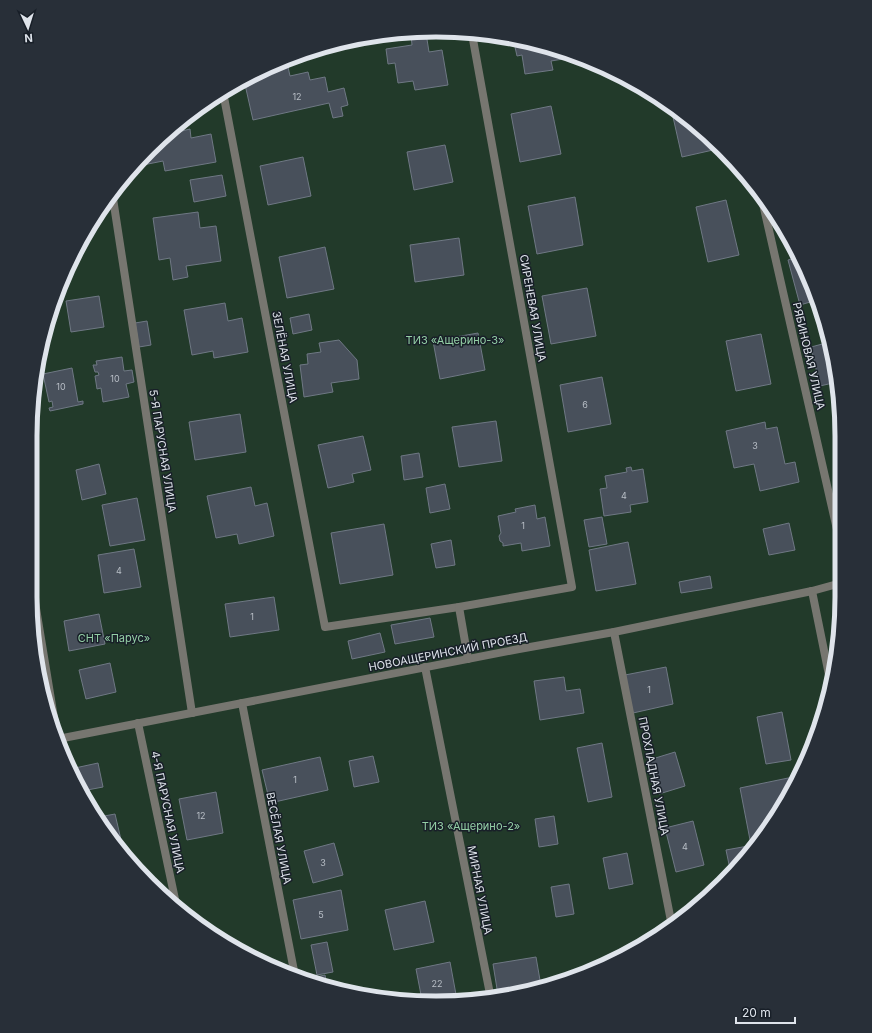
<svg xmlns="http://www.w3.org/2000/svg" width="872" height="1033" viewBox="0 0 872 1033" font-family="Inter,sans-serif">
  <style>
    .green { fill: #223a2a }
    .building { fill: #48505b; stroke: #6f7884 }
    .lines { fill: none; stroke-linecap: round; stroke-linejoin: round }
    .minor { stroke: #777670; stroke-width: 8 }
    .labels { text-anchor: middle; stroke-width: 3; stroke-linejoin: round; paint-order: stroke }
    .number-label { font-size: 9px; fill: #b9bfc7 }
    .street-label { font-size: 11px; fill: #dfe4eb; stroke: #181f28 }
    .park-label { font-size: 11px; fill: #94cfa6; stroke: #181f28 }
    .rim { fill: none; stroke: #dfe4eb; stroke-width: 5 }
  </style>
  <rect width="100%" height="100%" fill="#212932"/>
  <path class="green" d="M436 30 515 38 592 61 662 99 723 149 774 211 811 281 834 357 842 436 841 624 821 727 787 800 741 865 662 934 591 972 489 1000H383L305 981 210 934 131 865 72 777 44 702 30 597 33 383 44 331 72 257 114 189 168 131 211 98 281 61 357 38Z"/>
  <g class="building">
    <path d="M426 33 429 52 442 50 448 85 415 90 413 81 398 83 395 63 388 64 386 49 412 45 411 35Z"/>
    <path d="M527 41 569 54V58L551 61 553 70 525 74 522 55 517 56 515 47 528 44Z"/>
    <path d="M288 67 290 76 308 72 310 80 325 77 328 92 344 88 348 105 341 107 343 116 333 118 329 103 253 120 244 80 266 69 267 72Z"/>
    <path d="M551 106 561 154 520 162 511 114Z"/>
    <path d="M671 108H673L710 139 713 150 682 157Z"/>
    <path d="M181 121 182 131 190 129 191 138 211 134 216 162 165 171 163 161 143 165 142 159 168 131Z"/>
    <path d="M445 145 453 182 414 190 407 152Z"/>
    <path d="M303 157 311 196 268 205 260 166Z"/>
    <path d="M222 175 226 196 194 202 190 180Z"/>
    <path d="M575 197 583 245 537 254 528 206Z"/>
    <path d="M726 200 739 255 708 262 696 207Z"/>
    <path d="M198 212 200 228 216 226 221 261 186 266 188 277 173 280 170 258 159 260 153 218Z"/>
    <path d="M459 238 464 275 415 282 410 245Z"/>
    <path d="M325 247 334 289 287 298 279 257Z"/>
    <path d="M799 257 811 281 817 300 800 305 788 260Z"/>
    <path d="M587 288 596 336 551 344 542 296Z"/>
    <path d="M99 296 104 327 71 332 66 301Z"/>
    <path d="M225 303 228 321 242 318 248 352 214 358 213 351 192 355 184 310Z"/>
    <path d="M309 314 312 330 293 334 290 318Z"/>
    <path d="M147 321 151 345 139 347 135 323Z"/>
    <path d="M478 333 485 370 440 379 433 341Z"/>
    <path d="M761 334 771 384 736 391 726 341Z"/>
    <path d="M339 340 357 360 359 379 331 383 333 392 304 397 300 365 308 364 307 354 321 352 319 343Z"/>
    <path d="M830 342 834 357 837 382 820 386 811 347Z"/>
    <path d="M122 357 124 371 132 370 134 382 126 384 129 397 103 402 101 388 97 389 95 376 99 375 98 372H95L93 365H97L96 361Z"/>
    <path d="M72 368 78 402 83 401V404L50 411 49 408 53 407 52 401 49 402 43 374Z"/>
    <path d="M602 377 611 424 568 432 560 385Z"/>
    <path d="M240 414 246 452 195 460 189 422Z"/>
    <path d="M496 421 502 461 459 467 452 427Z"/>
    <path d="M765 422 766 429 777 427 785 464 795 462 799 482 760 491 754 464 734 468 726 431Z"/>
    <path d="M841 430 842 436V450L836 431Z"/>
    <path d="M363 436 371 470 352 474 354 482 328 488 318 445Z"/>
    <path d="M419 453 423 477 404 480 401 456Z"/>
    <path d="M99 464 106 494 82 500 76 470Z"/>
    <path d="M631 467 632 471 643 469 648 502 630 505 631 512 604 516 600 489 607 488 605 476 627 472 626 468Z"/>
    <path d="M445 484 450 509 430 513 426 488Z"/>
    <path d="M251 487 255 506 267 503 274 536 239 544 237 534 216 538 207 496Z"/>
    <path d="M137 498 145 540 110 546 102 505Z"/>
    <path d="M535 505 537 519 545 517 550 546 522 551 521 543 503 546V543L500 541 499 536 501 533 498 516 516 512 515 509Z"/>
    <path d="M602 517 607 544 589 547 584 520Z"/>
    <path d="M789 523 795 550 769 555 763 529Z"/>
    <path d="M384 524 393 575 340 584 331 533Z"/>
    <path d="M451 540 455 565 436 568 431 544Z"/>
    <path d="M628 542 636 584 596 591 589 550Z"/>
    <path d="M134 549 141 587 104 593 98 555Z"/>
    <path d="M710 576 712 588 681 593 679 582Z"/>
    <path d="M274 597 279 630 230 637 225 604Z"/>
    <path d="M99 614 105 644 69 651 64 621Z"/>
    <path d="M430 618 434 637 395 644 391 625Z"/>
    <path d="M380 633 385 652 352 659 348 641Z"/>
    <path d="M110 663 116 692 86 699 79 670Z"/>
    <path d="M666 667 673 704 633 713 625 675Z"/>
    <path d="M564 677 566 691 580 689 584 713 540 720 534 681Z"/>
    <path d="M782 712 791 760 766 764 757 717Z"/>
    <path d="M602 743 612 797 588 802 577 748Z"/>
    <path d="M675 752 685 786 659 794 649 760Z"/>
    <path d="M373 756 379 782 354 787 349 761Z"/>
    <path d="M320 757 328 790 270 803 262 770Z"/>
    <path d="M98 763 103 787 82 791 79 788 75 768Z"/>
    <path d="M793 777 794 785 787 800 756 843 751 845 740 788Z"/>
    <path d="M216 792 223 833 187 840 179 799Z"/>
    <path d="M115 814 122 844 117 845 99 817Z"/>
    <path d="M554 816 558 844 539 847 535 819Z"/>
    <path d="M693 821 704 865 676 872 665 828Z"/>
    <path d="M334 843 343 875 313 883 304 851Z"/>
    <path d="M748 846 749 853 741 865 731 874 726 850Z"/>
    <path d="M627 853 633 884 609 889 603 858Z"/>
    <path d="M569 884 574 914 556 917 551 887Z"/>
    <path d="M341 890 348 930 301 939 293 900Z"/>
    <path d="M425 901 434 942 394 950 385 910Z"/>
    <path d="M327 942 333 972 317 975 311 945Z"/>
    <path d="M536 957 541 986 516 992 498 995 493 964Z"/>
    <path d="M450 962 457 1000H422L416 969Z"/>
    <path d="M325 975 327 986 307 982V979Z"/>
  </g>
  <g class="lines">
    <g class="minor">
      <path d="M223 92 325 627 459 607 572 587 472 34"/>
      <path d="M112 192 192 713"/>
      <path d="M761 195 841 547"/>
      <path d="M30 572 57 736"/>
      <path d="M812 591 830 680"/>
      <path d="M459 607 468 659"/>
      <path d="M614 632 672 926"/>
      <path d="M425 667 491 999"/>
      <path d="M242 703 295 976"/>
      <path d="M138 723 176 904"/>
      <path d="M58 739 519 649 614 632 812 591 841 583"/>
    </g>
  </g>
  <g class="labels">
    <g class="number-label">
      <text x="297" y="100">12</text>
      <text x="115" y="382">10</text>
      <text x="61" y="390">10</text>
      <text x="585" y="408">6</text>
      <text x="755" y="449">3</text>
      <text x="624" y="499">4</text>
      <text x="523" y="529">1</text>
      <text x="119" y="574">4</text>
      <text x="252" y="620">1</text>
      <text x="649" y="693">1</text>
      <text x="295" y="783">1</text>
      <text x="201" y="819">12</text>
      <text x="685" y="850">4</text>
      <text x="323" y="866">3</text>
      <text x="321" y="918">5</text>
      <text x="437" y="987">22</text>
    </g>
    <g class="street-label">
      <text transform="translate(533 308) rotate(80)" y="4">СИРЕНЕВАЯ УЛИЦА</text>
      <text transform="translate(809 356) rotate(77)" y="4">РЯБИНОВАЯ УЛИЦА</text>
      <text transform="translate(285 357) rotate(79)" y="4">ЗЕЛЁНАЯ УЛИЦА</text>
      <text transform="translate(163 451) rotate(81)" y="4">5-Я ПАРУСНАЯ УЛИЦА</text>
      <text transform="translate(448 652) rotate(-11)" y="4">НОВОАЩЕРИНСКИЙ ПРОЕЗД</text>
      <text transform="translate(654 776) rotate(79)" y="4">ПРОХЛАДНАЯ УЛИЦА</text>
      <text transform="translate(168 812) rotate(78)" y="4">4-Я ПАРУСНАЯ УЛИЦА</text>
      <text transform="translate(279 838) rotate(79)" y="4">ВЕСЁЛАЯ УЛИЦА</text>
      <text transform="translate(480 890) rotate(79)" y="4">МИРНАЯ УЛИЦА</text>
    </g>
    <g class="park-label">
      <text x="455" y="344">ТИЗ «Ащерино-3»</text>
      <text x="114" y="642">СНТ «Парус»</text>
      <text x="471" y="830">ТИЗ «Ащерино-2»</text>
    </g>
  </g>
  <path d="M0 0H872V1033H0ZM436 37H436A399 399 0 0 1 835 436V597A399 399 0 0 1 436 996H436A399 399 0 0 1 37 597V436A399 399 0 0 1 436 37Z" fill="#282f38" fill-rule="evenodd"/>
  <path class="rim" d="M436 37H436A399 399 0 0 1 835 436V597A399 399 0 0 1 436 996H436A399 399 0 0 1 37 597V436A399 399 0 0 1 436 37Z"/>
  <g transform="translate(28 28) rotate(176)" stroke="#181f28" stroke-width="3" paint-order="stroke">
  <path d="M0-3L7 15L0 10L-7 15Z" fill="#dfe4eb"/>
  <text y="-6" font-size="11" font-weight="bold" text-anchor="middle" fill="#dfe4eb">N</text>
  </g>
  <path d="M736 1017v6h59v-6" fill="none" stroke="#dfe4eb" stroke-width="2"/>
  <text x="742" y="1017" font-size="12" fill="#dfe4eb" stroke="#181f28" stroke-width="3" paint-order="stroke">20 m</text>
</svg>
